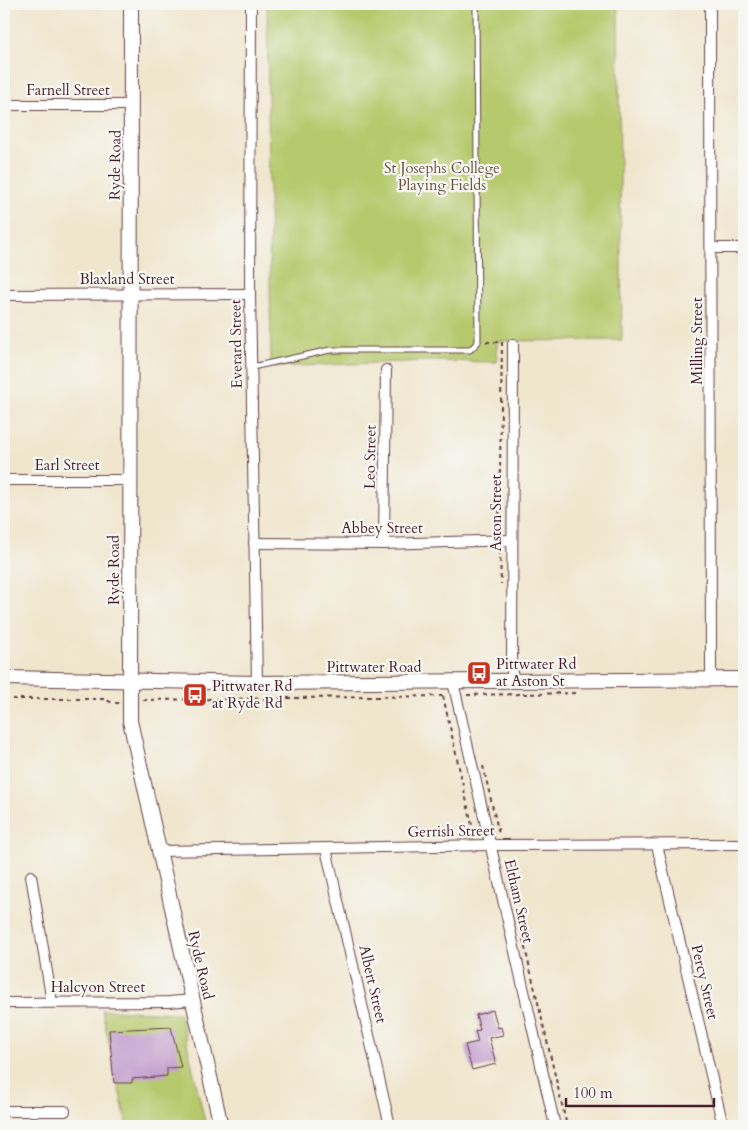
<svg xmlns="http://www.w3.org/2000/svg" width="748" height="1130" viewBox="0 0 748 1130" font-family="Cardo,serif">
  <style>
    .green { fill: #b6c96c; stroke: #80744c }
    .building { fill: #c6a1cf }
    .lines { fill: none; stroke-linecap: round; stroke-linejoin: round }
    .service-casing { stroke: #633d43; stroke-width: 7 }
    .minor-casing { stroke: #633d43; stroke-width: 12 }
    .secondary-casing { stroke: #633d43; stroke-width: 16 }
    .path { stroke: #633d43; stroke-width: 2; stroke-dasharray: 4 4; stroke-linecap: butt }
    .service { stroke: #fff; stroke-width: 5 }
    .minor { stroke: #fff; stroke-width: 10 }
    .secondary { stroke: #fff; stroke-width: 14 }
    .labels { text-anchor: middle; stroke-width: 4.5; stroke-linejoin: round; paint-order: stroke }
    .street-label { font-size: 15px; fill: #4a1f2b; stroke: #f6f6f2 }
    .park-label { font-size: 15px; fill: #6a523e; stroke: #f6f6f2 }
    .poi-label { font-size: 15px; fill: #4a1f2b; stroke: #f6f6f2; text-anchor: start }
  </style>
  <rect width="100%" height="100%" fill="#f6f6f2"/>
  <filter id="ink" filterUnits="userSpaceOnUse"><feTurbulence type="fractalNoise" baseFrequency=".02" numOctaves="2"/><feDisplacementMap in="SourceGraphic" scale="10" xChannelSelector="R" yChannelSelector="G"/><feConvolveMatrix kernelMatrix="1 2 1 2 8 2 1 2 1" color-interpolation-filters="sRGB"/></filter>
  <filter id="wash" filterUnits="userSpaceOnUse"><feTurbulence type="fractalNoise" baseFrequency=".0096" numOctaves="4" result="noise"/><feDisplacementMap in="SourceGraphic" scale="20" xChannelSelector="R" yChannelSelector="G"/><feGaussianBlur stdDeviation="1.12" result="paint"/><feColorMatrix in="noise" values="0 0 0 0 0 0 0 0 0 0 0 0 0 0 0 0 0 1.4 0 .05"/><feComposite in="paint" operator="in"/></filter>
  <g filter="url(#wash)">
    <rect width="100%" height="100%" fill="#f0e6cd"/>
    <g class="green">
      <path d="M267 4H618L622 340 497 341V362L430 361 271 367Z"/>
      <path d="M102 1010 180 1013 206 1126H127Z"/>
    </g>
    <g id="blocks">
      <g class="building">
        <path d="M493 1010 498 1028 501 1027 503 1035 489 1038 496 1064 472 1070 465 1045 478 1042 475 1031 480 1030 476 1015Z"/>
        <path d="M171 1027 181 1067 167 1068V1076L132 1079V1083H114L109 1030Z"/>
      </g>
    </g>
  </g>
  <g filter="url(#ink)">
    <use href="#blocks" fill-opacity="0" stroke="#633d43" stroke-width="1"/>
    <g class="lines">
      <defs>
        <path id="service" d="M252 367 330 350H470L478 342 476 4"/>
        <g id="minor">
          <path d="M251 4 250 294 257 683"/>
          <path d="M710 4 711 679"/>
          <path d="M4 105H132"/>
          <path d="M712 248H744"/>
          <path d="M4 295 250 294"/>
          <path d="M4 480H131"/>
          <path d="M254 543 384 544 511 540"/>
          <path d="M384 544 386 370"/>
          <path d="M453 682 555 1126"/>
          <path d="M512 682 513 344"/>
          <path d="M657 845 723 1126"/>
          <path d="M326 849 390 1126"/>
          <path d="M159 851 490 845 744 844"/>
          <path d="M31 876 52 1002"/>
          <path d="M4 1003 169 1002 193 1000"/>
          <path d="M4 1111H65"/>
        </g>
        <g id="secondary">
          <path d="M131 4 130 721 221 1126"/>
          <path d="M4 678 257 683 744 679"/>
        </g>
      </defs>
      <use href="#service" class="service-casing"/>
      <use href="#minor" class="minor-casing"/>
      <use href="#secondary" class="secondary-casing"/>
      <g class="path">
        <path d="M486 342H502L499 531"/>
        <path d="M500 551 501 584"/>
        <path d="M467 695 579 693"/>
        <path d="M443 696 474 834"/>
        <path d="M4 699H104L113 703H120"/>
        <path d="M143 700 447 696"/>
        <path d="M483 766 499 834"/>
        <path d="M523 939 567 1126"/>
      </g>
      <use href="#service" class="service"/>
      <use href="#minor" class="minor"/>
      <use href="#secondary" class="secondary"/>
    </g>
  </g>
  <defs>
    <symbol id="bus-square" viewBox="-11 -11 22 22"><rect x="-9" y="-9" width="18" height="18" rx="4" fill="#c8321e" stroke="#f6f6f2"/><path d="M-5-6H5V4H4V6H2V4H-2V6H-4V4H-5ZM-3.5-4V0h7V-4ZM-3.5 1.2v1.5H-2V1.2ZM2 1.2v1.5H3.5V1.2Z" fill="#fff"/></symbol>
  </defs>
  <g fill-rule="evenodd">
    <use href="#bus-square" x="465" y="659" width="28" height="28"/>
    <use href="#bus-square" x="181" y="681" width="28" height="28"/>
  </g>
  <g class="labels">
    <g class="street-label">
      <text x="68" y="95">Farnell Street</text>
      <text transform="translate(115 165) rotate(-89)" y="5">Ryde Road</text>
      <text x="127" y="284">Blaxland Street</text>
      <text transform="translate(697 341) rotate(-90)" y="5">Milling Street</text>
      <text transform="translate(236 344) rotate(-91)" y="5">Everard Street</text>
      <text transform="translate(370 457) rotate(-89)" y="5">Leo Street</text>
      <text x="67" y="470">Earl Street</text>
      <text transform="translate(496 513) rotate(-90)" y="5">Aston Street</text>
      <text x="382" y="533">Abbey Street</text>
      <text transform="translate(114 570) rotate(-90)" y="5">Ryde Road</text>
      <text x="374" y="672">Pittwater Road</text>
      <text transform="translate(451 831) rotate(-1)" y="5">Gerrish Street</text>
      <text transform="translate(519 901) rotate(77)" y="5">Eltham Street</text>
      <text transform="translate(201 965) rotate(77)" y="5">Ryde Road</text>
      <text transform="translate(705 982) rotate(77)" y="5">Percy Street</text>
      <text transform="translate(373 984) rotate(77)" y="5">Albert Street</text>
      <text x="98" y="992">Halcyon Street</text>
    </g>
    <g class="park-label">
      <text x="442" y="173">St Josephs College<tspan x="442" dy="17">Playing Fields</tspan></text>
    </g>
    <g class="poi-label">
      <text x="496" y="669">Pittwater Rd<tspan x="496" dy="17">at Aston St</tspan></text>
      <text x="212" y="691">Pittwater Rd<tspan x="212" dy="17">at Ryde Rd</tspan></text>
    </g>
  </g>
  <rect width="748" height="1130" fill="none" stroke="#f6f6f2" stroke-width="20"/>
  <path d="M566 1098v8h148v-8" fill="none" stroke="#4a1f2b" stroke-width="2.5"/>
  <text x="573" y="1098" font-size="15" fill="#4a1f2b" stroke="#f6f6f2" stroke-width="4" paint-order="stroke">100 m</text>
</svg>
